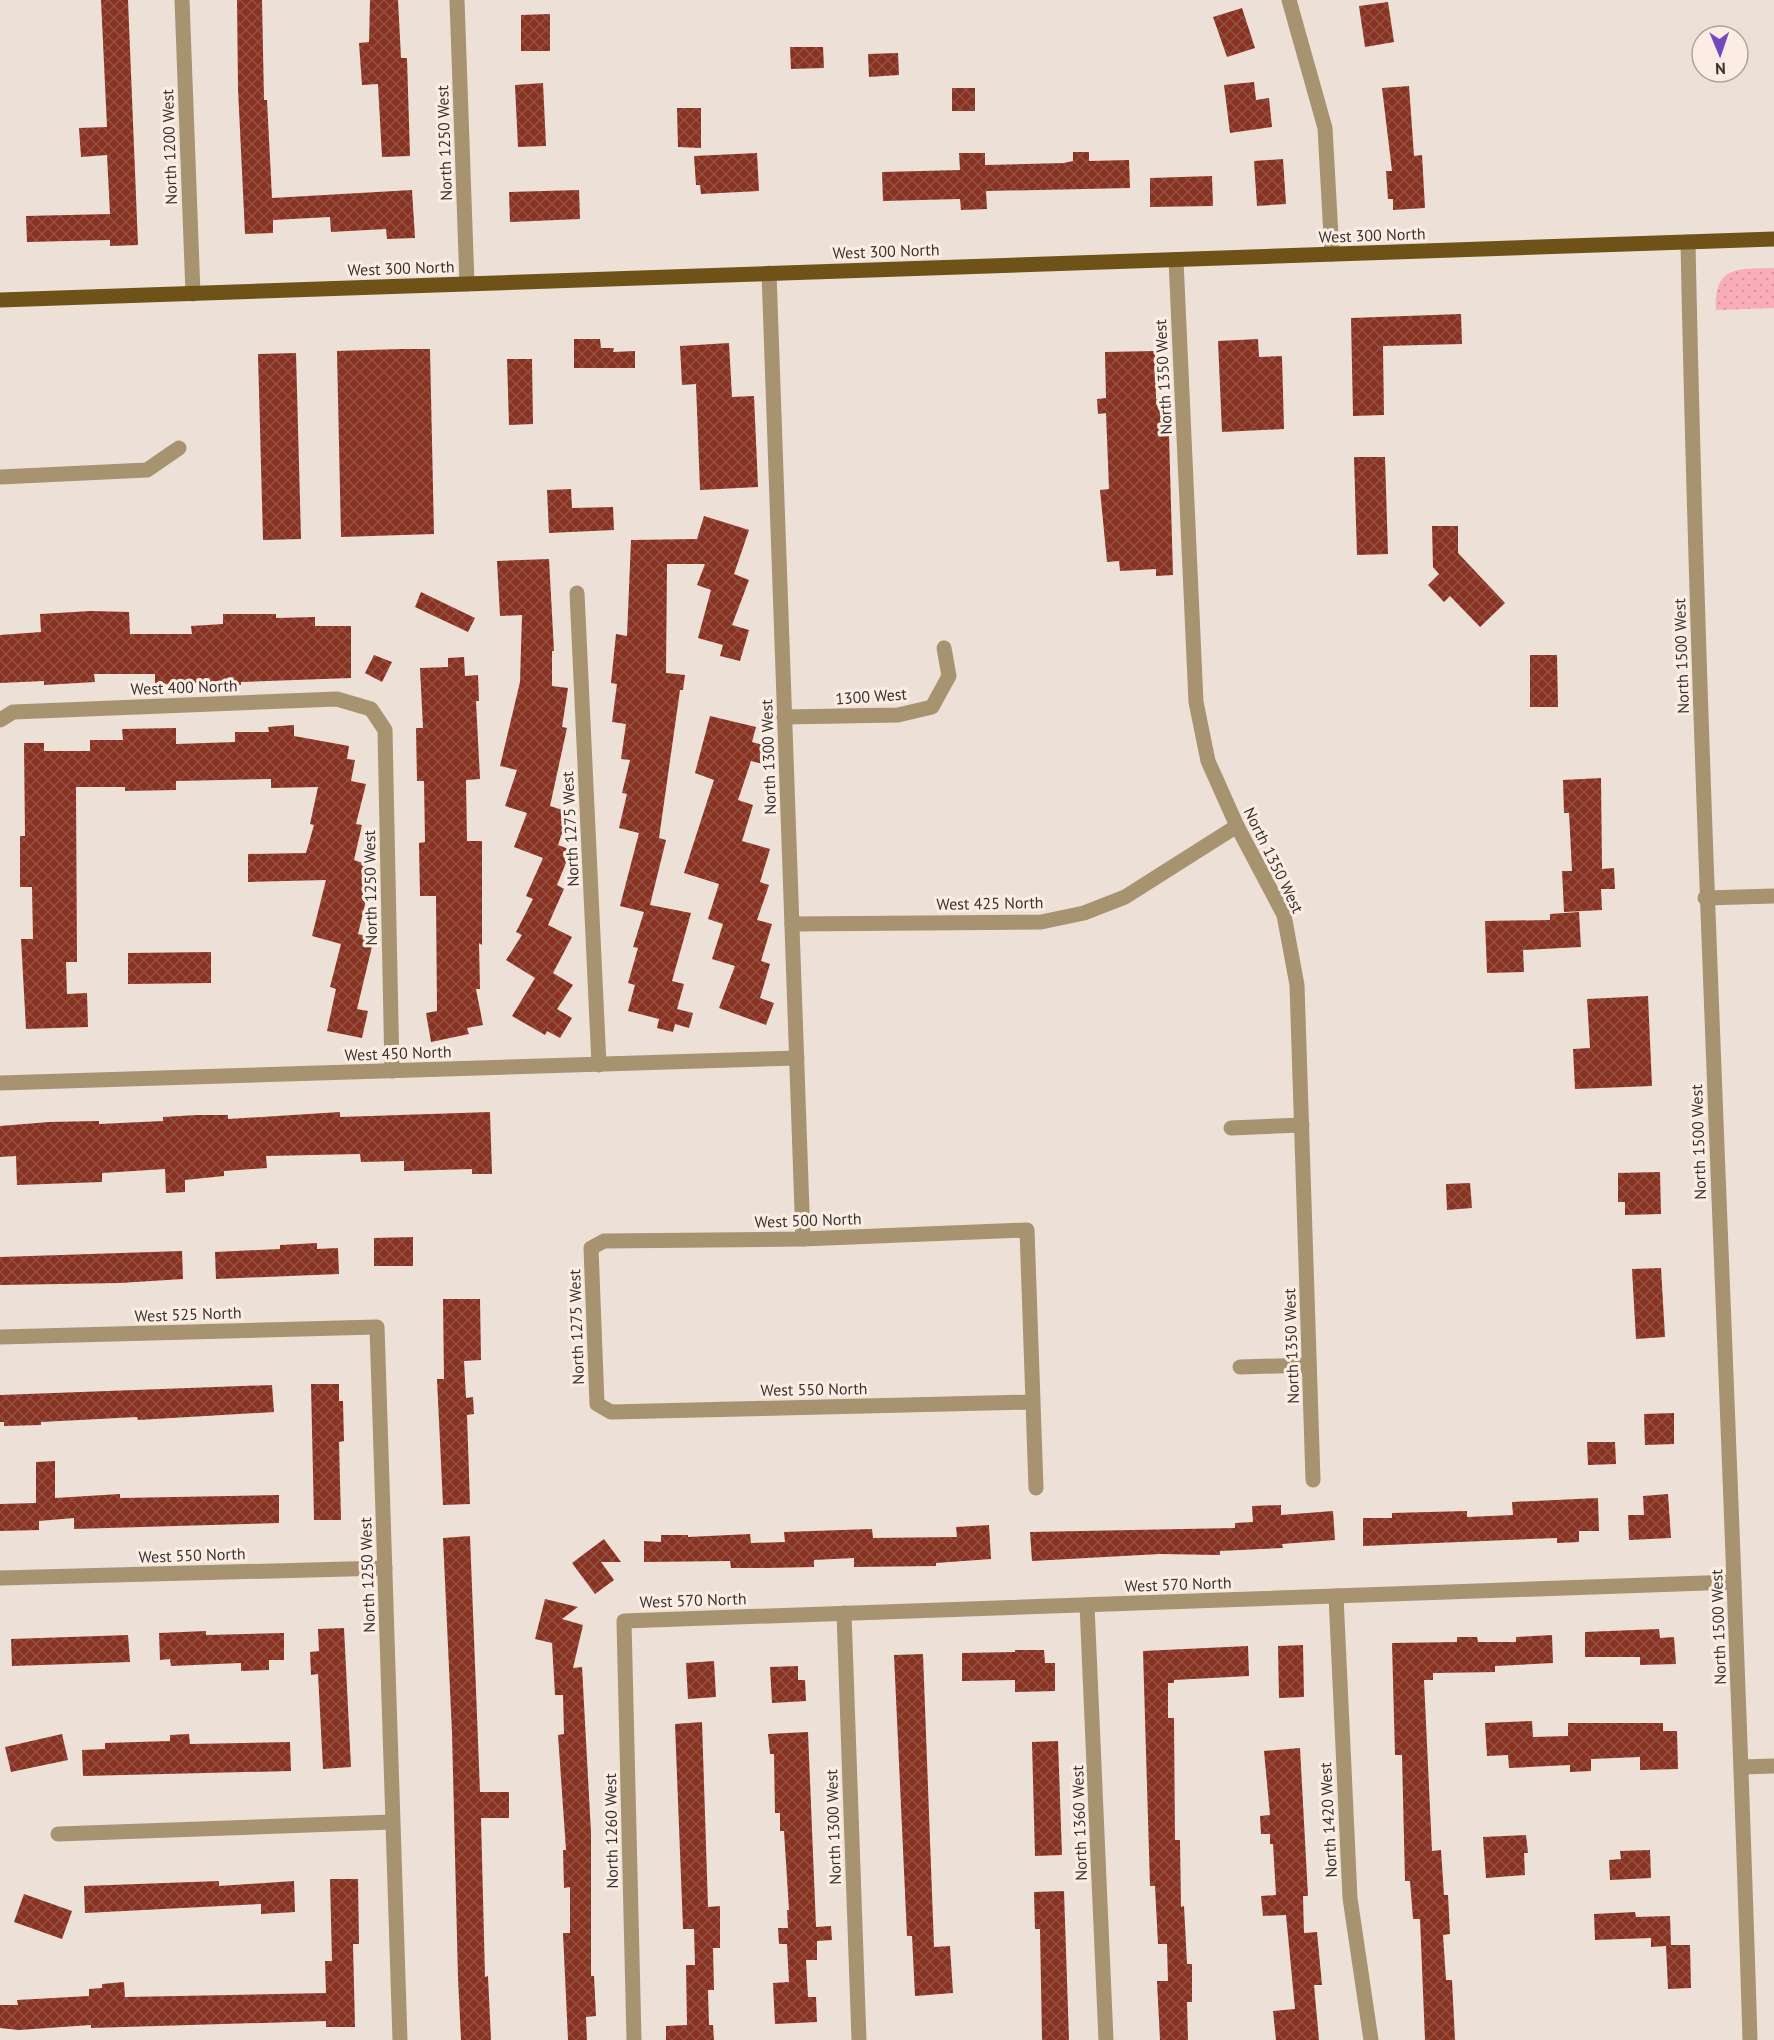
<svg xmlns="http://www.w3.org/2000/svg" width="1774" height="2040" viewBox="0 0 1774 2040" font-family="'PT Sans',sans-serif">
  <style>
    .green { fill: url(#green-dots) }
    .building { fill: url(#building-cross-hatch) }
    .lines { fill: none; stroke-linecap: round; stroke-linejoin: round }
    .minor { stroke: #a79370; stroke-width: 15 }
    .major { stroke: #6e5218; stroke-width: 15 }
    .labels { text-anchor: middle; stroke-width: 6; stroke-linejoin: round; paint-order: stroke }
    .street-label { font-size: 16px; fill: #38332f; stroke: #fbede4 }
  </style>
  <defs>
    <pattern id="green-dots" width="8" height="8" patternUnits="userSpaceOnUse" patternTransform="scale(1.5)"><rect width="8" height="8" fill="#f9adb8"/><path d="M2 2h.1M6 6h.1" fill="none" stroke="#d6959e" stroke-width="1.8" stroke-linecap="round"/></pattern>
    <pattern id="building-cross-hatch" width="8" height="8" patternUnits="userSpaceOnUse" patternTransform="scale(1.5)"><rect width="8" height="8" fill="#832"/><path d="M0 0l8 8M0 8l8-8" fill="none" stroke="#945042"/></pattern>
  </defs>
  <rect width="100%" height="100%" fill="#ede0d7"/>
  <path class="green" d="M1774 268V308L1716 310C1714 265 1738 269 1774 268Z"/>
  <g class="building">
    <path d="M101 0H128L138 245 110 246V240L27 242 26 216 110 214 107 155 81 157 79 128 107 127Z"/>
    <path d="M237 0H262L264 100H267L272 198 412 190 415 238 387 239 386 229 331 232 330 217 273 220V233L245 234 238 89Z"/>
    <path d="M370 0H398L401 58H407L410 156 382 157 378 84 362 85 359 43 369 42Z"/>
    <path d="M1388 2 1394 42 1365 47 1359 6Z"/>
    <path d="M1242 8 1255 48 1227 57 1213 17Z"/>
    <path d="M550 14V51H521V15Z"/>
    <path d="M790 47H823L824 68 791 69Z"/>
    <path d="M898 53 899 75 869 77 868 54Z"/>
    <path d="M1254 82 1256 100 1269 98 1272 127 1230 133 1224 85Z"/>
    <path d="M543 83 546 146 518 147 515 85Z"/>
    <path d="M1409 86 1414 156 1422 155 1425 208 1393 210V199H1388L1386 171H1392L1382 88Z"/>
    <rect x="952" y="88" width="23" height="23"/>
    <path d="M677 108H701V148L678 147Z"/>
    <path d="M1073 152H1089V161L1129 160 1130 188 986 191 987 209 961 210 960 199 883 201 882 172 960 170 959 153H985V165L1064 163 1073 161Z"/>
    <path d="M757 153 759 191 701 194 700 185H696L694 156Z"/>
    <path d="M1283 159 1286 204 1257 206 1254 161Z"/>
    <path d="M1212 176 1213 206 1150 207V178Z"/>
    <path d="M579 190 580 219 510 222 509 192Z"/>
    <path d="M1461 314 1462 344 1383 346 1384 415 1353 416 1351 318Z"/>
    <path d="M574 339H600L601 348H614L613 352 635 351V368H574Z"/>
    <path d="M1258 339 1259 357 1282 356 1284 429 1222 432 1218 341Z"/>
    <path d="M729 343 732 397 754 396 758 487 700 490 696 384 682 385 680 346Z"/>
    <path d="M401 349H430L434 534 341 537 337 351Z"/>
    <path d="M1155 351 1156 399H1168L1173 575 1156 576V569L1120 571 1119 561 1107 562 1100 490 1109 489 1106 413 1098 414 1097 399 1106 398 1105 352Z"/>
    <path d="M296 353 301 539 263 540 258 354Z"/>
    <path d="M507 359H532L533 424 509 425Z"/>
    <path d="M1354 457H1385L1388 554 1357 555Z"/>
    <path d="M571 489 572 508 613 507 614 530 549 533 547 490Z"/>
    <path d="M704 516 749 530 734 574 749 580 732 625 749 630 740 661 720 656 723 645 698 638 711 590 697 585 705 564H667L666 673 685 675 683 690H680L659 838 666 840 650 905 691 913 672 981 684 984 677 1009 693 1013 689 1028 675 1024 673 1032 657 1028 659 1019 628 1011 635 985 628 983 638 948 633 947 644 912 620 906 639 833 619 828 627 794 622 793 630 760 621 759 626 724 612 722 617 684 611 683 616 634 627 636 631 540 697 539Z"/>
    <path d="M1432 526H1458V553L1505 603 1480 627 1450 596 1444 602 1428 585 1439 574 1433 567Z"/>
    <path d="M549 559 554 651H552V686L568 688 562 727 567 728 550 806 569 812 558 845 571 850 557 885 564 889 548 925 572 937 553 973 573 985 557 1009 572 1018 560 1038 547 1031 545 1035 512 1016 535 978 506 960 522 935 516 932 533 899 526 896 543 858 514 847 527 813 505 806 517 770 500 766 520 682 522 615 500 616 497 561Z"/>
    <path d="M421 592 475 618 468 632 415 607Z"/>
    <path d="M91 611 129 612 130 634H192L191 626 223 624V614H276V618L315 617V626H351V678L241 682V685H224V681L155 685V674H94L95 682 44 685V681L0 683V635L41 632 40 614Z"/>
    <path d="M374 655 392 662 382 682 365 673Z"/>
    <path d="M1530 655H1557L1558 707H1530Z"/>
    <path d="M464 657 465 676 478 675 479 701H476L480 779 466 780 467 841H482V945L479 943 480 989H476L483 1025 467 1028 469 1034 431 1042 426 1013 437 1011 436 896H420L419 843 425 842 424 781H417L416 728H423L420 668 448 667V658Z"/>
    <path d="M710 716 756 727 752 742 767 746 763 764 751 761 738 800 753 805 742 841 770 849 760 882 769 885 757 920 772 924 761 961 770 964 760 998 774 1003 766 1025 719 1008 735 966 712 959 723 924 708 919 719 884 684 873 714 780 695 773Z"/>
    <path d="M294 725V736L349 746 347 759 355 760 351 781 366 784 356 824 362 825 354 860 374 867 358 934 374 938 357 1009 368 1011 362 1038 327 1031 336 989 330 987 341 944 312 936 326 880 248 882V854L306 853 314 825 310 824 318 787 271 788V779L176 781V790L125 791V787H76L77 962H66L67 994 87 993 88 1027 26 1029 21 939H33L32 887H20V836H25L24 743H44V751H90V740H123L122 729 176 728V744L235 742V732H269L268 727Z"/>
    <path d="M1601 778 1602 869 1614 868 1615 889H1601L1602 910 1564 912 1562 871H1572L1569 813H1564L1563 780Z"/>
    <path d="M1579 912 1581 947 1523 950 1524 972 1487 973 1485 921 1550 920V914Z"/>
    <path d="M211 952V983L128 984V953Z"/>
    <path d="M1648 996 1652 1086 1575 1089 1573 1049 1590 1048 1587 999Z"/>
    <path d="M340 1112V1117L490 1112 492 1174H472V1169L404 1171V1161L361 1162 360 1154 266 1156 267 1168 224 1171V1176L185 1180V1192L166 1193 165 1169 102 1173V1182L17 1185 16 1156 0 1157V1126L49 1122 99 1121V1124L163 1121V1117L197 1115H228V1119Z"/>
    <path d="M1660 1172 1661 1214 1625 1215V1202H1618V1173Z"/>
    <path d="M1470 1183 1472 1208 1447 1210 1446 1184Z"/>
    <path d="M413 1237V1266H374V1238Z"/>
    <path d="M317 1243V1249L338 1248 339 1274 216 1279 215 1252 280 1249V1245Z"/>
    <path d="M182 1251 183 1279 120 1283 0 1285V1257Z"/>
    <path d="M1661 1268 1665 1337 1636 1339 1632 1269Z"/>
    <path d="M443 1299H480L481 1360 464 1361 466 1398 473 1397 474 1414 467 1415 470 1504 443 1505 437 1379H444Z"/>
    <path d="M311 1384H339V1401H343L344 1441 339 1442 341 1520H314Z"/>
    <path d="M272 1385 274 1412 138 1420 137 1417 41 1422V1425L4 1426V1422H0V1395Z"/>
    <path d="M1674 1413V1444L1645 1445 1644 1414Z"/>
    <path d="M1587 1442H1615L1616 1464 1588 1465Z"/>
    <path d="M55 1461V1498L120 1494V1498L279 1495V1523L74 1529V1518L39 1521V1530L0 1531V1504L36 1503V1462Z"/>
    <path d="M1668 1494 1671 1538 1629 1540 1628 1515H1644L1643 1496Z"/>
    <path d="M1598 1498 1599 1531H1579V1542L1557 1543V1538L1363 1546V1518H1392V1513L1467 1511V1517L1513 1515 1512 1502Z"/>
    <path d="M1281 1505V1515L1333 1511 1335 1540 1282 1544 1283 1548 1220 1551V1555L1160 1554 1032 1561 1030 1532 1235 1528V1523L1253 1522 1252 1506Z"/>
    <path d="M989 1525 991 1559 936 1563V1566L854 1567V1558L814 1560V1567L767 1568H731L730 1561 644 1562V1541L661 1542V1535H688V1537L750 1534 751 1543 785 1542 784 1532 872 1529 873 1538 957 1537 956 1527Z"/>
    <path d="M470 1536 480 1792H509V1818H481L485 1977 488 1976 491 2040H461L458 1978 452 1733 443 1538Z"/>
    <path d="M604 1539 621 1562H601L614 1580 595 1594 572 1563Z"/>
    <path d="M545 1599 578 1607 562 1619 583 1625 573 1668 582 1667 591 1833V1976H594L596 2016 586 2017 587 2040H568L563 1933H570V1887L564 1888 563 1850H566L558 1735 564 1734 563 1695H555L552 1643 535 1639Z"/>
    <path d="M344 1628 351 1767 323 1769 318 1674 311 1675 310 1652 319 1651 318 1629Z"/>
    <path d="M1659 1629 1660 1638 1674 1637 1676 1664 1640 1665V1657H1585V1632Z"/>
    <path d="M206 1631V1635L284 1633V1660H269V1670L241 1671V1663L171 1666 170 1659 160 1660 159 1633Z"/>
    <path d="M128 1635 130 1662 12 1666 11 1639Z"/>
    <path d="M1552 1635 1553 1663 1495 1666V1672L1433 1673V1680H1424L1432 1851 1441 1850 1444 1895H1448L1450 1934 1443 1935 1446 1980H1452L1455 2040H1425L1420 1919H1413L1410 1881H1405L1402 1755H1395L1392 1643 1457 1642V1637H1477L1478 1642H1516V1637Z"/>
    <path d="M1303 1645 1304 1697 1279 1698 1278 1646Z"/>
    <path d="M1248 1646 1249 1676 1174 1680V1683H1168V1718H1174L1175 1840H1180L1181 1907 1184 1906 1187 1964H1192V2002H1187L1188 2040H1160L1157 1981H1168L1167 1944H1158L1155 1886H1150L1143 1651Z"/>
    <path d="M1015 1650H1044L1045 1663H1055V1691L1015 1692V1680L962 1681V1653L1015 1652Z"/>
    <path d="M923 1654 934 1947 950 1946 953 1993 915 1996 912 1936H907L894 1655Z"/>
    <path d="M714 1661 716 1697 688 1699 686 1663Z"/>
    <path d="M798 1666V1680H805L806 1701 772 1703 770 1667Z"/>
    <path d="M1532 1721 1533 1737 1568 1736V1723H1663V1731H1677L1678 1769 1640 1770V1757L1591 1759V1771L1570 1772V1765L1509 1768 1508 1755 1487 1756 1485 1723Z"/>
    <path d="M702 1722 708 1907 720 1906V1948H713L714 1990H708L709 2025H713L714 2040H666V2026L687 2025 686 1965H695L694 1929H683L675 1724Z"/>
    <path d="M808 1732 816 1927 831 1926 832 1940 817 1941V1960H806L808 1997H816L817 2022 775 2024 773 1983 789 1982 787 1944H779L778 1928H788L787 1910H789L784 1831H780V1813H775L774 1754H770L768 1734Z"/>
    <path d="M62 1734 68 1760 11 1772 5 1747Z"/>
    <path d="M189 1734 190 1744 290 1742 291 1771 83 1776 82 1750 105 1749V1743L170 1741V1735Z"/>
    <path d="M1058 1741 1062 1855 1035 1856 1032 1742Z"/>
    <path d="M1300 1748 1308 1896H1303L1304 1933 1317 1932 1322 1985H1314L1319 2040H1276L1273 2011 1295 2009 1286 1915 1263 1916 1261 1896 1276 1895 1273 1844H1270V1834H1261L1260 1816 1270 1815 1264 1751Z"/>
    <path d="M1526 1835 1528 1853H1524L1525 1875 1486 1878 1483 1837Z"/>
    <path d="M1650 1850 1651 1878 1610 1880 1609 1860 1621 1859 1620 1851Z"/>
    <path d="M330 1879H358L359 1944H353L355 2027H326V2021L91 2028V2025L19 2030 0 2028V2005H18L17 2000 89 1996V1989L102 1988V1984L124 1982 125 1997 326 1993 325 1961H332Z"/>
    <path d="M219 1881V1886L294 1881 295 1912 261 1914V1904L85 1913 84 1886Z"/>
    <path d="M1064 1891 1069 2040H1042L1040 1929H1035L1034 1892Z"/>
    <path d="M24 1894 72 1911 62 1939 14 1922Z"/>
    <path d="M1635 1912 1636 1917 1670 1916 1671 1945H1690L1691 1988 1668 1989 1666 1946 1651 1947V1938L1595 1940 1594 1914Z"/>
  </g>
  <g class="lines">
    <g class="minor">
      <path d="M182 0 193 294"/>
      <path d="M457 0 467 284"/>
      <path d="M1289 0 1325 128 1332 254"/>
      <path d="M1688 242C1700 841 1732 1440 1750 2040"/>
      <path d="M1176 260 1196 702 1208 761 1237 826 1284 915 1297 985 1313 1480"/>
      <path d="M769 273 803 1239"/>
      <path d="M0 477 147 470 179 448"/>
      <path d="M577 593 599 1065"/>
      <path d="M784 717 898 715 932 707 949 676 944 648"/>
      <path d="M0 720 13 712 337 699 371 709 385 730 392 1071"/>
      <path d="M1705 898 1774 896"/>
      <path d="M792 924 1041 922 1084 913 1125 897 1237 826"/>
      <path d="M0 1083 797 1058"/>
      <path d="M1231 1128 1302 1125"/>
      <path d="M0 1337 377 1327 400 2040"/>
      <path d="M1240 1367 1309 1365"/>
      <path d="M1033 1402 611 1412 597 1404 591 1248 604 1241 803 1239 1027 1230 1036 1488"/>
      <path d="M0 1578 385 1568"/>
      <path d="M1336 1596 1350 1898 1371 2040"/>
      <path d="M1087 1605 1106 2040"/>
      <path d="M844 1613 859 2040"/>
      <path d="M1742 1767 1774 1766"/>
      <path d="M58 1834 392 1822"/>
      <path d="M634 2040 624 1621 1734 1582"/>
    </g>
    <path class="major" d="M0 300 1774 239"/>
  </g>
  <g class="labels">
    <g class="street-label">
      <text transform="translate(444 143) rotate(-92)" y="6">North 1250 West</text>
      <text transform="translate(169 147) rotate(-92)" y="6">North 1200 West</text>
      <text transform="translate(1372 235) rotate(-2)" y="6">West 300 North</text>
      <text transform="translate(886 251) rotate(-2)" y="6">West 300 North</text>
      <text transform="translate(401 268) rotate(-2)" y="6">West 300 North</text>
      <text transform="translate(1163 377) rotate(-93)" y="6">North 1350 West</text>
      <text transform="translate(1681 656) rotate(-92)" y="6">North 1500 West</text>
      <text transform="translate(184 687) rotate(-2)" y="6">West 400 North</text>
      <text transform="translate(871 696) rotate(-4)" y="6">1300 West</text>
      <text transform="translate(768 757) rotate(-92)" y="6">North 1300 West</text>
      <text transform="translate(570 829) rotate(-93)" y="6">North 1275 West</text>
      <text transform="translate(1274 860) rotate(64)" y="6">North 1350 West</text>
      <text transform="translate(370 888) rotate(-91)" y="6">North 1250 West</text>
      <text transform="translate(990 903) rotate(-1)" y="6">West 425 North</text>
      <text transform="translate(398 1053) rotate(-2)" y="6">West 450 North</text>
      <text transform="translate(1698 1142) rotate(-92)" y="6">North 1500 West</text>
      <text transform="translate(808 1220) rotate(-2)" y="6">West 500 North</text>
      <text transform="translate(188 1314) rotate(-2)" y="6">West 525 North</text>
      <text transform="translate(576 1327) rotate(-92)" y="6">North 1275 West</text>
      <text transform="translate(1291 1346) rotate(-92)" y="6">North 1350 West</text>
      <text transform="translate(814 1389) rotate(-1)" y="6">West 550 North</text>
      <text transform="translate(192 1555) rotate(-2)" y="6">West 550 North</text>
      <text transform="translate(367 1575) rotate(-92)" y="6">North 1250 West</text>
      <text transform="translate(1178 1584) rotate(-2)" y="6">West 570 North</text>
      <text transform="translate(693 1600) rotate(-2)" y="6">West 570 North</text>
      <text transform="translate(1718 1627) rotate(-92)" y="6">North 1500 West</text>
      <text transform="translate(1328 1820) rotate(-93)" y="6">North 1420 West</text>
      <text transform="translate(1079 1823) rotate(-92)" y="6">North 1360 West</text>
      <text transform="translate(833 1827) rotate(-92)" y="6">North 1300 West</text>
      <text transform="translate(611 1831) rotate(-91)" y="6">North 1260 West</text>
    </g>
  </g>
  <g transform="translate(1720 54) rotate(178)"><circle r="28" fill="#fbede4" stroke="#ada39c" stroke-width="1.5"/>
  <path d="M0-4.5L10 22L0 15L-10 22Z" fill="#7448c0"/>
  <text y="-9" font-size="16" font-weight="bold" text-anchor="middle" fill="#38332f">N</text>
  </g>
</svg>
